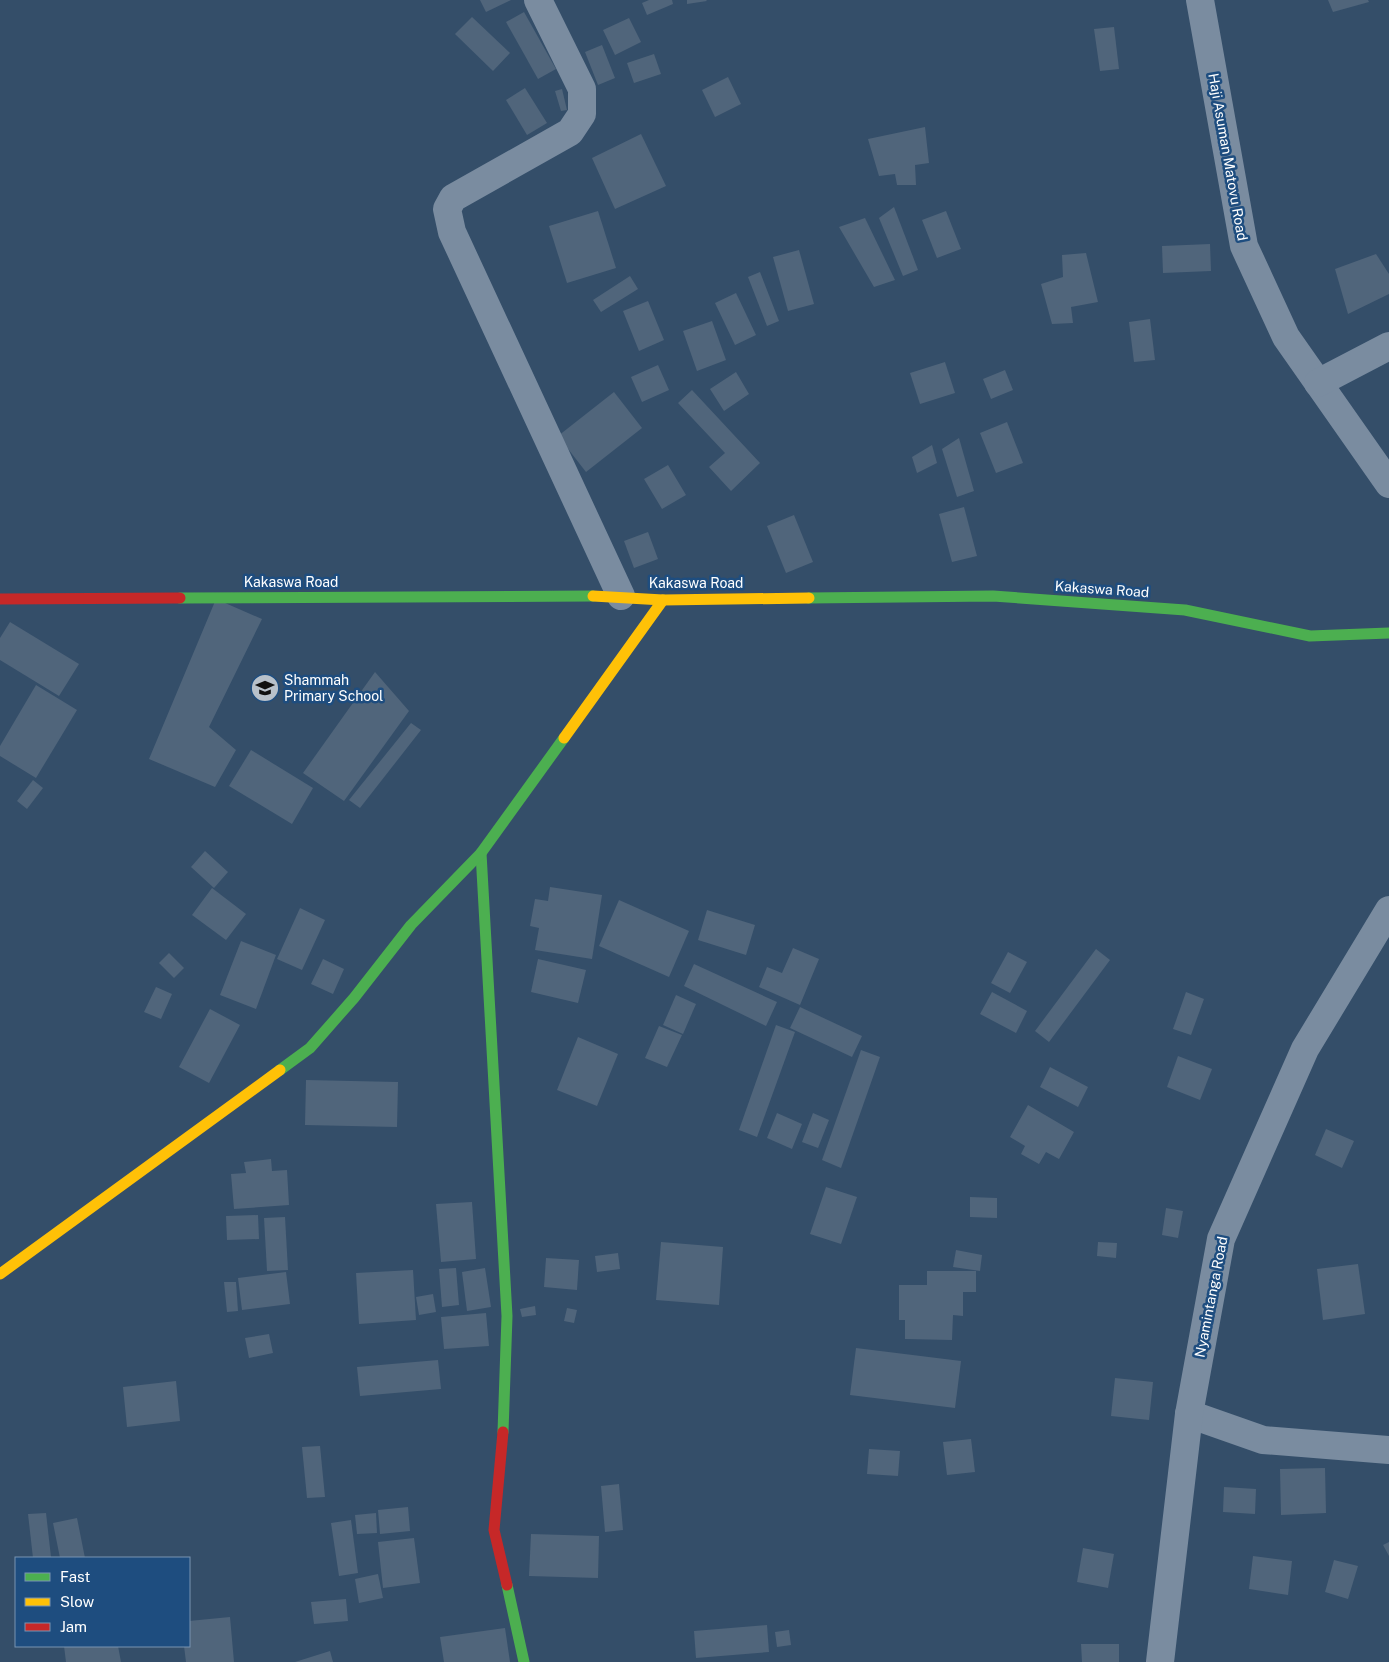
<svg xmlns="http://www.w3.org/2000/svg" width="1389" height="1662" viewBox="0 0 1389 1662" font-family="'Public Sans',sans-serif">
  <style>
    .building { fill: #50657b }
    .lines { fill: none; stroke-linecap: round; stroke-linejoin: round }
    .street { stroke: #7a8ca0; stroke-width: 28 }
    .fast { stroke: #4caf50; stroke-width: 11 }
    .slow { stroke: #ffc107; stroke-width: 11 }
    .jam { stroke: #c62828; stroke-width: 11 }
    .labels { text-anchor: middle; stroke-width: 5; stroke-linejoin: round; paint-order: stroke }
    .street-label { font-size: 14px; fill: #fff; stroke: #1e4d7f }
    .poi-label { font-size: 14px; fill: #fff; stroke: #1e4d7f; text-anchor: start }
  </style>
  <rect width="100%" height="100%" fill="#344e69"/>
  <g class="building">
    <path d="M480 0H511L486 12Z"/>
    <path d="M649 0H672L673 4 647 15 642 3Z"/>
    <path d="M687 0H706L707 1 687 4Z"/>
    <path d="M1328 0H1368L1369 2 1333 12Z"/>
    <path d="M524 12 556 69 538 79 506 22Z"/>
    <path d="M472 17 510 53 493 71 455 34Z"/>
    <path d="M629 18 641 42 615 55 603 30Z"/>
    <path d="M1114 27 1119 69 1100 71 1094 29Z"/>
    <path d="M602 45 615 78 598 85 585 52Z"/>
    <path d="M654 54 661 74 634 83 627 63Z"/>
    <path d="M728 77 741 104 715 117 702 90Z"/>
    <path d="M525 88 547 123 527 135 506 100Z"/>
    <path d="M562 89 567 110 561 111 555 91Z"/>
    <path d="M925 127 929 163 915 165 916 185H897L895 174 879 176 868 139Z"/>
    <path d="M641 134 666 186 615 209 592 158Z"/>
    <path d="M894 207 918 270 903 276 879 218Z"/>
    <path d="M598 211 616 268 567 283 549 226Z"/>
    <path d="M946 211 961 249 937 258 922 220Z"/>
    <path d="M865 218 895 280 874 287 839 227Z"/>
    <path d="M1210 244 1211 271 1163 273 1162 246Z"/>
    <path d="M799 250 814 304 788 311 773 257Z"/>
    <path d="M1086 253 1098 302 1071 307 1073 323 1052 324 1041 284 1063 277 1062 255Z"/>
    <path d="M1376 254 1389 274V294L1348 314 1335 269Z"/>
    <path d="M760 272 779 321 767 326 748 277Z"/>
    <path d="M630 276 638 289 601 312 593 300Z"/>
    <path d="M736 293 756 335 735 345 715 303Z"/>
    <path d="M648 301 664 340 639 351 623 311Z"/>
    <path d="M1150 319 1155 360 1134 362 1129 322Z"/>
    <path d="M712 321 726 360 697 371 683 331Z"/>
    <path d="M945 362 955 393 920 404 910 373Z"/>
    <path d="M658 365 669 390 642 402 631 377Z"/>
    <path d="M1005 370 1013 390 991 399 983 379Z"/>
    <path d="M736 372 749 394 724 411 710 389Z"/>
    <path d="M692 390 760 463 731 491 709 467 725 453 678 403Z"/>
    <path d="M614 392 642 428 586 472 558 436Z"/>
    <path d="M1007 422 1023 463 996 473 980 433Z"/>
    <path d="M959 438 974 491 957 497 942 449Z"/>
    <path d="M932 445 937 463 917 473 912 457Z"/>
    <path d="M668 465 686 495 662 509 644 479Z"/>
    <path d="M964 507 977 556 952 562 939 514Z"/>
    <path d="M794 515 813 562 786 573 767 526Z"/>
    <path d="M648 532 658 559 634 568 624 541Z"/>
    <path d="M216 599 262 619 209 727 236 750 215 787 149 759Z"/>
    <path d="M10 622 79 664 59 696 0 660V638Z"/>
    <path d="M375 672 409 711 344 801 303 773Z"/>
    <path d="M36 685 77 710 36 778 0 756V746Z"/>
    <path d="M411 723 421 730 360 808 349 800Z"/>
    <path d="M251 750 313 788 292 824 229 786Z"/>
    <path d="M33 780 43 788 27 809 17 801Z"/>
    <path d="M205 851 228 872 214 888 191 867Z"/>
    <path d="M550 887 602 895 592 959 535 950 539 928 530 926 535 899 548 901Z"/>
    <path d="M212 888 246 914 226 940 192 915Z"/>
    <path d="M619 900 689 931 669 977 599 946Z"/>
    <path d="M300 908 325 920 302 970 277 959Z"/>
    <path d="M707 910 755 925 746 955 698 940Z"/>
    <path d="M241 941 276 955 256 1009 220 995Z"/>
    <path d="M793 948 819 959 800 1005 759 987 767 967 782 973Z"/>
    <path d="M1096 949 1110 960 1049 1042 1035 1031Z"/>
    <path d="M1008 952 1027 962 1010 993 991 983Z"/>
    <path d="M169 953 184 968 174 978 159 963Z"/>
    <path d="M323 959 344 969 333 994 311 984Z"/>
    <path d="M538 959 586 970 578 1003 531 992Z"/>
    <path d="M694 964 777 1002 766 1026 684 986Z"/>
    <path d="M156 987 172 994 161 1019 144 1012Z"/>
    <path d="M992 992 1027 1011 1016 1033 980 1014Z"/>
    <path d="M1186 992 1204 999 1191 1035 1173 1029Z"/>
    <path d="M676 995 696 1004 683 1034 663 1025Z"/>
    <path d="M800 1007 862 1036 852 1057 790 1028Z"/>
    <path d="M210 1009 240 1025 209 1083 179 1067Z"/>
    <path d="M776 1025 795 1032 757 1137 739 1130Z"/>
    <path d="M659 1026 682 1035 667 1067 645 1058Z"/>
    <path d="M578 1037 618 1054 597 1106 557 1090Z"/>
    <path d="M861 1050 880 1057 841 1168 822 1160Z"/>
    <path d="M1178 1056 1212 1069 1200 1100 1167 1087Z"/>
    <path d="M1050 1067 1088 1087 1078 1107 1040 1087Z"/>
    <path d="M306 1080 398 1082 397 1127 305 1125Z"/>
    <path d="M1028 1105 1074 1132 1059 1159 1046 1152 1039 1164 1021 1154 1025 1146 1010 1137Z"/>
    <path d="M777 1113 802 1124 792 1149 767 1138Z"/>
    <path d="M813 1113 829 1120 818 1148 802 1142Z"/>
    <path d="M1326 1129 1354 1141 1342 1168 1315 1155Z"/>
    <path d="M271 1159 272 1171 287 1170 289 1205 234 1209 231 1174 246 1173 244 1162Z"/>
    <path d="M826 1187 857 1197 841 1244 810 1234Z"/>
    <path d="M970 1197 997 1198V1218L970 1217Z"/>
    <path d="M472 1202 476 1259 441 1262 436 1204Z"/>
    <path d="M1166 1208 1183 1211 1178 1238 1162 1235Z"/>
    <path d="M258 1215 259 1239 227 1240 226 1216Z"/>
    <path d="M285 1217 288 1270 267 1271 264 1218Z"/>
    <path d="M661 1242 723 1247 719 1305 656 1300Z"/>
    <path d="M1098 1242 1117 1243 1116 1258 1097 1256Z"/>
    <path d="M956 1250 982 1255 980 1271 953 1267Z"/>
    <path d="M618 1253 620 1269 597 1272 595 1256Z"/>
    <path d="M546 1258 579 1260 577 1290 544 1287Z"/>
    <path d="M1358 1264 1365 1314 1323 1320 1317 1269Z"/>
    <path d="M456 1268 459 1305 442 1307 439 1269Z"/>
    <path d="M485 1268 491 1307 467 1311 462 1272Z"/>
    <path d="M413 1270 416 1320 359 1324 356 1273Z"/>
    <path d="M927 1271H976V1292H963V1316L953 1315 952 1340 905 1339V1320H899V1285H927Z"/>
    <path d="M286 1272 290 1304 242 1310 238 1278Z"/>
    <path d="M224 1282H236L238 1311 227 1312Z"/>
    <path d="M433 1294 436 1312 419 1315 416 1297Z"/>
    <path d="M535 1306 536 1315 522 1317 520 1309Z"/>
    <path d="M567 1308 577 1310 574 1323 564 1321Z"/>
    <path d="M486 1313 489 1346 444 1349 441 1317Z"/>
    <path d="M269 1334 273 1353 249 1358 245 1338Z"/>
    <path d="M856 1348 961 1361 955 1408 850 1395Z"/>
    <path d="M438 1360 441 1389 360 1396 357 1367Z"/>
    <path d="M1115 1378 1153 1382 1149 1420 1111 1416Z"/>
    <path d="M176 1381 180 1421 127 1427 123 1387Z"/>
    <path d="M971 1439 975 1472 947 1475 943 1442Z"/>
    <path d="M320 1446 325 1497 307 1498 302 1447Z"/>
    <path d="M869 1449 900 1451 898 1476 867 1474Z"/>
    <path d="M1325 1468 1326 1513 1281 1515 1280 1469Z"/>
    <path d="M619 1484 623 1530 605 1532 601 1486Z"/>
    <path d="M1224 1487 1256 1489 1255 1514 1223 1512Z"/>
    <path d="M408 1507 410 1531 380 1534 378 1510Z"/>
    <path d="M46 1513 51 1557 33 1558 28 1514Z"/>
    <path d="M376 1513 377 1533 357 1534 355 1515Z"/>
    <path d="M77 1518 85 1558H60L53 1523Z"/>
    <path d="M351 1520 358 1573 339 1576 331 1523Z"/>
    <path d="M531 1534 599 1536 598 1578 529 1576Z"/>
    <path d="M414 1538 420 1583 383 1588 378 1542Z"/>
    <path d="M1389 1542V1556L1383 1545Z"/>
    <path d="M1083 1548 1114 1554 1108 1588 1077 1582Z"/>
    <path d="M1253 1556 1292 1561 1288 1595 1249 1589Z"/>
    <path d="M1334 1560 1358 1566 1348 1599 1325 1592Z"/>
    <path d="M378 1574 383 1598 359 1603 355 1579Z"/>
    <path d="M346 1599 348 1621 314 1624 311 1602Z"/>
    <path d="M230 1617 234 1662H186L184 1646H189V1621Z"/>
    <path d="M767 1625 769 1652 696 1658 694 1631Z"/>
    <path d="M505 1628 510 1662H444L440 1637Z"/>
    <path d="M789 1630 791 1645 777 1647 775 1632Z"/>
    <path d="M1081 1644H1119V1662H1082Z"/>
    <path d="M64 1646H118L121 1662H66Z"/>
    <path d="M330 1651 333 1662H295Z"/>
  </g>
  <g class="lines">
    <g class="street">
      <path d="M538 0 582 89V114L570 132 453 198 447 209 452 232 621 596"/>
      <path d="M1200 0 1244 246 1286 337 1389 484"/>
      <path d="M1318 383 1389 346"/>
      <path d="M1189 1414 1263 1440 1389 1450"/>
      <path d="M1160 1662 1189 1414 1221 1239 1305 1049 1389 910"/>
    </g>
    <g class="fast">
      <path d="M180 598 593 596"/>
      <path d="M809 598 993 596 1185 610 1310 636 1389 633"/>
      <path d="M481 853 507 1316 503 1432"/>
      <path d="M280 1070 310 1048 354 998 411 925 481 853 564 738"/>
      <path d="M507 1585 524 1662"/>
    </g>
    <g class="slow">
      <path d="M593 596 663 600 809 598"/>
      <path d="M564 738 663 600"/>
      <path d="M0 1274 280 1070"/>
    </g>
    <g class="jam">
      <path d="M0 599 180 598"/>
      <path d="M503 1432 494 1530 507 1585"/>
    </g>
  </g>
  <defs>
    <symbol id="school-disc" viewBox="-11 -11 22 22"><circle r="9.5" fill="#b8c1ca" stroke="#1e4d7f"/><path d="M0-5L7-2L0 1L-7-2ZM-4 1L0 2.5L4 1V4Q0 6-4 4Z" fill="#111"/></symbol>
  </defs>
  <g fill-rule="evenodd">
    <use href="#school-disc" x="249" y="672" width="32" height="32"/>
  </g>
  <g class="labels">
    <g class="street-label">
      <text transform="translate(1228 157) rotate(80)" y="5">Haji Asuman Matovu Road</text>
      <text x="291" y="587">Kakaswa Road</text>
      <text x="696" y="588">Kakaswa Road</text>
      <text transform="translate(1102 589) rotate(4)" y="5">Kakaswa Road</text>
      <text transform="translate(1211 1297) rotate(-79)" y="5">Nyamintanga Road</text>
    </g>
    <g class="poi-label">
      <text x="284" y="685">Shammah<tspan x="284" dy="16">Primary School</tspan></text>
    </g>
  </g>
  <rect x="15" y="1557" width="175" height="90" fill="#1e4d7f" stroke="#7894b2"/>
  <rect x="25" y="1573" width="25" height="8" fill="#4caf50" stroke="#7894b2"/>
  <text x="60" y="1582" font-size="15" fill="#ffffff">Fast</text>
  <rect x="25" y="1598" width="25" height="8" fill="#ffc107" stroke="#7894b2"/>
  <text x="60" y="1607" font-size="15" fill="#ffffff">Slow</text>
  <rect x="25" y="1623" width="25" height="8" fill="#c62828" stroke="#7894b2"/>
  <text x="60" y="1632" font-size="15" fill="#ffffff">Jam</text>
</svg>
